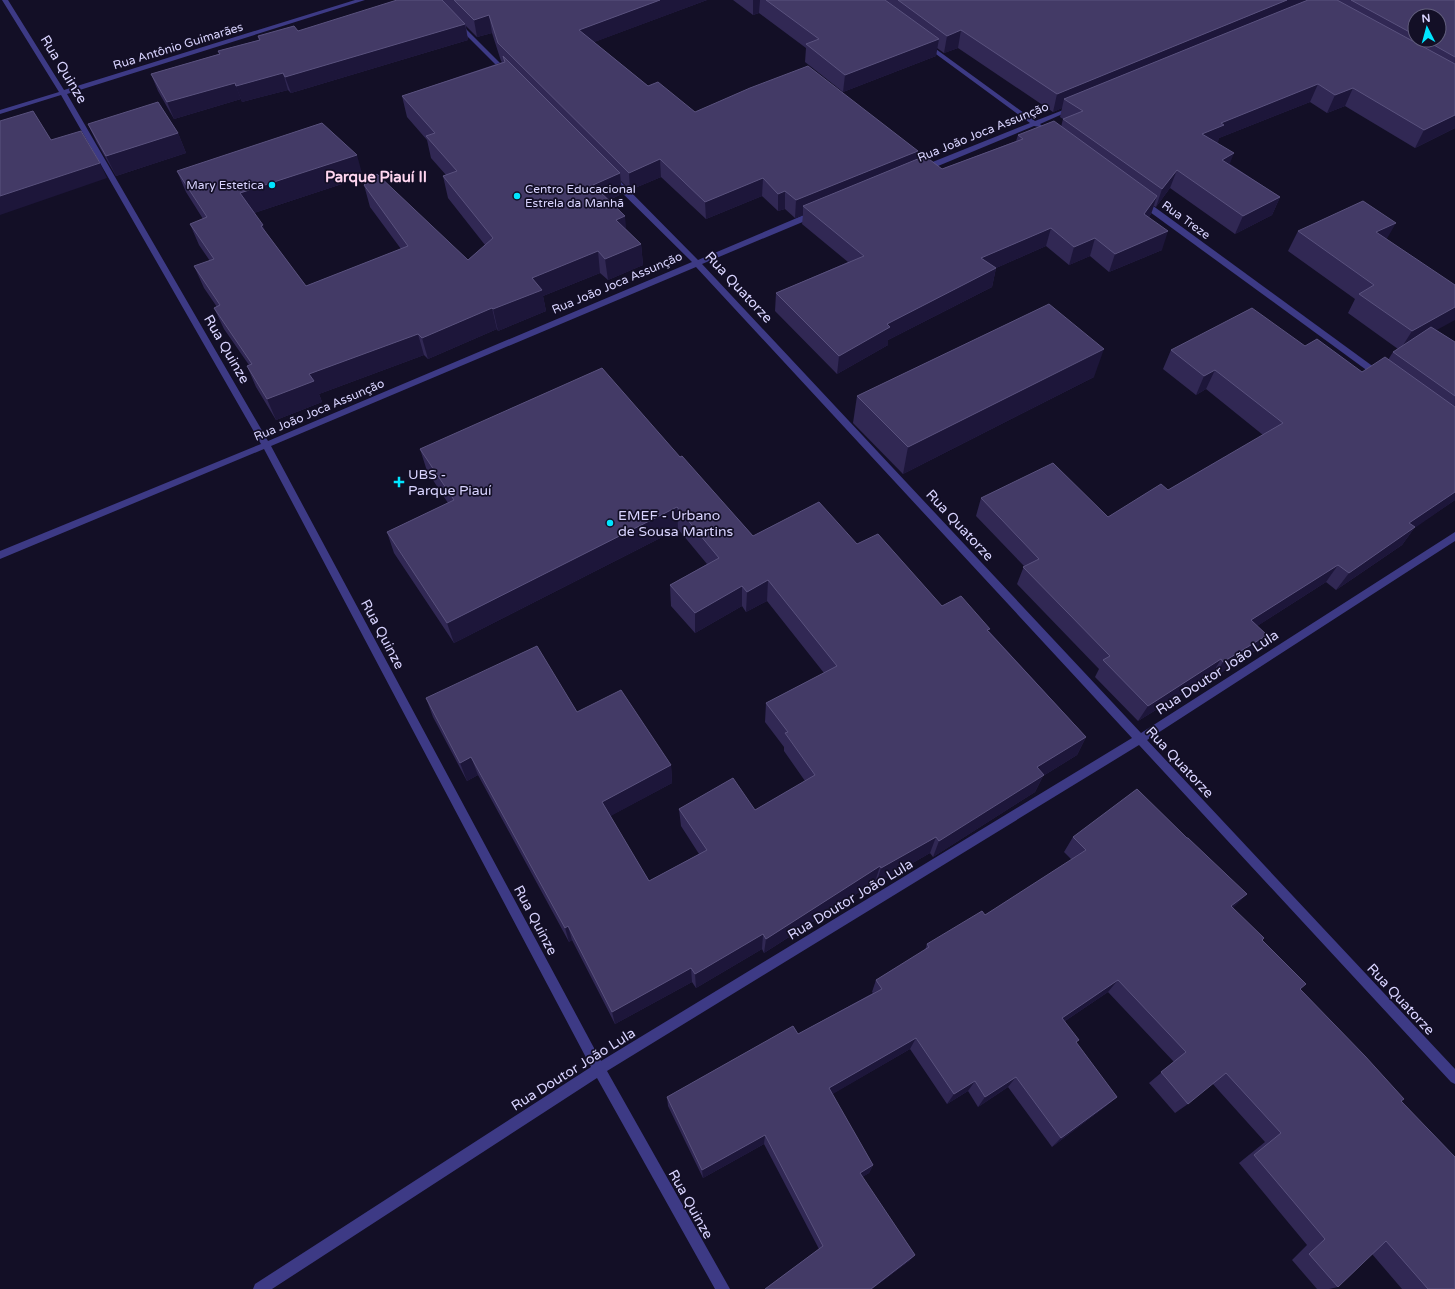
<svg xmlns="http://www.w3.org/2000/svg" width="1455" height="1289" viewBox="0 0 1455 1289" font-family="'Varela Round',sans-serif">
  <style>
    .lines { fill: none; stroke-linecap: round; stroke-linejoin: round }
    .street { fill: #3d3a85; fill-rule: evenodd }
    .wall { fill: #312854; fill-rule: evenodd }
    .shaded-wall { fill: #1d163a }
    .building { fill: #433a66; stroke: #5a527e }
    .poi-dot { fill: #00e5ff; stroke: #130f26; stroke-width: 1.5 }
    .labels { text-anchor: middle; stroke-width: 3.5; stroke-linejoin: round; paint-order: stroke }
    .far-street-label { font-size: 12px; fill: #d9d4ff; stroke: #130f26 }
    .far-poi-label { font-size: 12px; fill: #d9d4ff; stroke: #130f26; text-anchor: end }
    .street-label { font-size: 14px; fill: #d9d4ff; stroke: #130f26 }
    .poi-label { font-size: 14px; fill: #d9d4ff; stroke: #130f26; text-anchor: start }
    .far-district-label { font-size: 15px; font-weight: bold; fill: #ffd6f0; stroke: #130f26 }
  </style>
  <rect width="100%" height="100%" fill="#130f26"/>
  <g class="lines">
    <g class="street">
      <path d="M2 0H8L64 90 355 0H365L67 94 268 441 692 262 609 180V176H615L698 260 811 212H817V216L702 264 1141 733 1455 532V541L1147 740 1455 1069V1084L1451 1082 1139 745 607 1071 730 1289H715L597 1078 272 1289H253L255 1284 591 1067 264 449 0 559V551L261 444 61 95 0 114V110L59 92ZM696 267 1132 738 601 1061 271 446Z"/>
      <path d="M456 23H460L509 72V74H505L456 25Z"/>
      <path d="M925 44H929L1035 121 1071 107 1076 108 1040 124 1042 126 1040 127 1034 126 926 171H920V167L1030 123 925 46Z"/>
      <path d="M1139 200H1145L1382 373 1383 375 1382 377H1376L1139 204Z"/>
    </g>
  </g>
  <g class="wall">
    <path d="M442 0H707L594 42 648 86 695 112 918 151 916 159 942 169 1016 141 1018 135 1061 127 1063 119 1060 117 1062 108 1053 112 958 48 944 53 937 48 936 56 843 92 805 62 806 48 759 13 753 15 733 0H1455V128L1415 148 1345 106 1327 113 1310 102 1219 138 1217 143 1230 164 1280 197 1272 215 1235 234 1170 188 1156 207 1154 206 1151 214 1149 217 1162 250 1109 272 1090 256 1069 265 1046 246 996 268 992 287 888 340V345L837 374 775 311 776 293 848 262 802 224 803 215 795 218 785 209 778 211 762 196 706 219 661 177 630 190 621 181 622 194 609 200 626 229 641 244 643 265 608 280 600 273 543 296 546 311 498 331 497 329 428 359 424 355 319 394 322 402 276 420 256 387 247 366 249 365 224 329 214 308 217 307 204 288 194 266 210 261 199 245 190 224 203 219 186 192 177 171 363 177 254 213 267 234 306 286 401 249 370 207 364 185 468 260 485 245 448 198 443 176 446 175 431 158 427 140 407 117 402 96 502 62 501 61 492 33 477 37 466 26 468 40 291 93 288 90 242 102 241 99 174 119 158 91 151 74 219 54 218 51 259 40 258 36 298 31 442 1ZM1415 16 1439 40H1415Z"/>
    <path d="M88 124 178 133 186 153 116 176 97 143Z"/>
    <path d="M1298 231 1386 240 1436 330 1455 342V500L1415 527 1402 545 1336 590 1326 582 1257 626 1255 651 1213 678 1211 676 1138 721 1095 677 1099 669 1017 584 1024 566 976 516 981 498 1108 517 1168 490 1263 435 1206 389 1196 395 1163 369 1171 350 1305 346 1362 372 1388 360 1393 352 1398 349 1348 313 1355 299 1288 251Z"/>
    <path d="M1094 377 903 474 853 423 857 396Z"/>
    <path d="M420 449 680 457 753 536 857 544 942 606 989 631 1086 737 1077 755 1043 776 1035 792 933 857 930 853 876 884 875 882 764 953 762 949 696 988 692 982 615 1024 572 940 569 942 478 775 467 781 433 717 426 698 577 712 671 765 672 783 610 816 649 881 699 854 681 826 679 809 755 810 805 781 784 751V747L765 722 766 703 824 673 767 601 746 612 742 606 695 633 671 606 670 585 707 564 678 529 454 643 394 553 387 532 448 503 427 471Z"/>
    <path d="M1073 837 1233 908 1262 940 1300 989 1401 1101 1455 1289H1402L1372 1254 1338 1287 1329 1289H1317L1292 1260 1307 1245 1239 1163 1265 1142 1212 1083 1188 1104 1175 1113 1149 1083 1174 1062 1108 992 1065 1021 1076 1043 1117 1097 1106 1106 1052 1147 1008 1087 978 1107 968 1091 947 1104 910 1049 832 1094 873 1165 869 1173 862 1177 915 1255 909 1261 872 1289H765L819 1249 764 1144 703 1178 668 1106 667 1097 798 1034 873 993 872 992 876 980 925 950 927 944 985 915 1072 860 1064 852Z"/>
  </g>
  <g class="shaded-wall">
    <path d="M660 0H707L581 47 579 30Z"/>
    <path d="M753 0H760L759 13 753 15Z"/>
    <path d="M1287 0H1311L1064 99 1062 108 1053 112 1057 94Z"/>
    <path d="M489 15 492 33 477 37 474 20Z"/>
    <path d="M465 24 468 40 291 93 285 77Z"/>
    <path d="M961 30 958 48 944 53 947 36Z"/>
    <path d="M939 39 936 56 843 92 845 75Z"/>
    <path d="M283 73 288 90 242 102 236 86Z"/>
    <path d="M235 83 241 99 174 119 167 102Z"/>
    <path d="M1318 84 1310 102 1219 138 1218 143 1196 152 1202 134 1221 123Z"/>
    <path d="M1353 88 1345 106 1327 113 1335 95Z"/>
    <path d="M1455 115V128L1415 148 1424 130Z"/>
    <path d="M178 133 186 153 116 176 106 156Z"/>
    <path d="M918 151 915 169 803 206V215L795 218 796 200Z"/>
    <path d="M1234 153 1227 171 1222 160Z"/>
    <path d="M357 155 363 177 248 215 240 193Z"/>
    <path d="M660 159 661 177 630 190 629 173Z"/>
    <path d="M100 163 107 178 0 215V196Z"/>
    <path d="M1177 170 1170 188 1156 207 1162 189Z"/>
    <path d="M620 173 622 194 595 206 593 185Z"/>
    <path d="M763 178 762 196 706 219 705 202Z"/>
    <path d="M785 191V209L778 211V194Z"/>
    <path d="M1157 196 1151 214 1138 232 1144 214Z"/>
    <path d="M1280 197 1272 215 1235 234 1243 216Z"/>
    <path d="M625 216 627 238 616 220Z"/>
    <path d="M1396 223 1385 242 1376 232Z"/>
    <path d="M263 225 271 246 261 226Z"/>
    <path d="M1051 228 1046 246 978 276 981 258Z"/>
    <path d="M1168 231 1162 250 1109 272 1115 254Z"/>
    <path d="M1095 238 1090 256 1069 265 1074 247Z"/>
    <path d="M641 244 643 265 608 280 605 259Z"/>
    <path d="M598 251 600 273 543 296 546 311 498 331 493 309 532 278Z"/>
    <path d="M996 268 992 287 888 340V345L837 374 839 356 887 324Z"/>
    <path d="M1455 307V320L1400 350 1412 331Z"/>
    <path d="M492 308 497 329 428 359 422 338Z"/>
    <path d="M418 334 424 355 319 394 322 402 276 420 267 399 309 374Z"/>
    <path d="M1104 349 1094 377 903 474 908 447Z"/>
    <path d="M1215 370 1206 389 1196 395 1204 376Z"/>
    <path d="M1455 492V500L1396 541 1409 523Z"/>
    <path d="M677 507 678 529 454 643 447 623Z"/>
    <path d="M1415 527 1402 545 1336 590 1349 573Z"/>
    <path d="M1338 565 1326 582 1240 637 1251 620Z"/>
    <path d="M768 580 767 601 746 612 747 592Z"/>
    <path d="M742 586V606L695 633V613Z"/>
    <path d="M1267 635 1255 651 1213 678 1223 662Z"/>
    <path d="M1221 659 1211 676 1138 721 1148 706Z"/>
    <path d="M1086 737 1077 755 1043 776 1035 792 933 857 939 841 1037 767Z"/>
    <path d="M471 757 478 775 467 781 460 763Z"/>
    <path d="M671 765 672 783 605 819 602 802Z"/>
    <path d="M936 837 930 853 876 884 881 868Z"/>
    <path d="M880 866 875 882 764 953 766 939Z"/>
    <path d="M1247 894 1233 908 1218 920 1231 906Z"/>
    <path d="M568 926 572 940 569 942 565 928Z"/>
    <path d="M763 934 762 949 696 988 695 974Z"/>
    <path d="M691 968 692 982 615 1024 612 1012Z"/>
    <path d="M1118 980 1108 992 1053 1029 1062 1018Z"/>
    <path d="M916 1038 910 1049 826 1098 829 1088Z"/>
    <path d="M1016 1077 1008 1087 978 1107 985 1097Z"/>
    <path d="M975 1081 968 1091 947 1104 954 1094Z"/>
    <path d="M1117 1097 1106 1106 1052 1147 1061 1138Z"/>
    <path d="M765 1135 764 1144 703 1178 702 1170Z"/>
    <path d="M873 1165 869 1173 856 1181 860 1173Z"/>
    <path d="M915 1255 909 1261 872 1289H871Z"/>
  </g>
  <g class="building">
    <path d="M397 0H442L465 24 285 77 283 73 236 86 235 83 167 102 151 74 220 54 218 51 260 40 258 36 294 26 298 31Z"/>
    <path d="M454 0H660L579 30 648 86 658 82 695 112 750 88 808 66 918 151 796 200 785 191 778 194 763 178 705 202 660 159 629 173 498 43 489 15 474 20Z"/>
    <path d="M766 0H885L939 39 845 75 806 44 819 39Z"/>
    <path d="M898 0H1287L1057 94 961 30 947 36Z"/>
    <path d="M1308 0H1337L1455 64V115L1424 130 1353 88 1335 95 1318 84 1221 123 1224 125 1202 134 1234 153 1222 160 1280 197 1243 216 1177 170 1162 189 1063 119 1083 111 1064 99Z"/>
    <path d="M1351 0H1455V57L1425 40H1439V16H1415V35Z"/>
    <path d="M503 56 620 173 593 185 625 216 616 220 641 244 605 259 598 251 532 278 542 290 493 309 492 308 422 338 418 334 309 374 314 381 267 399 247 366 252 364 214 308 220 305 194 266 214 259 190 224 207 217 177 171 322 123 357 155 240 193 263 225 261 226 306 286 408 246 364 185 377 174 468 260 493 238 443 176 457 171 426 136 435 133 402 96 505 62Z"/>
    <path d="M158 102 178 133 106 156 88 124Z"/>
    <path d="M33 111 51 140 81 131 100 163 0 196V121Z"/>
    <path d="M1054 121 1157 196 1144 214 1168 231 1115 254 1095 238 1074 247 1051 228 981 258 996 268 887 324 890 327 839 356 776 293 864 256 803 206 925 156 942 169 1023 139 1018 135Z"/>
    <path d="M1363 201 1396 223 1376 232 1455 285V307L1412 331 1359 294 1374 285 1298 231Z"/>
    <path d="M1049 304 1104 349 908 447 857 396Z"/>
    <path d="M1252 308 1305 346 1317 339 1362 372 1385 357 1455 407V492L1409 523 1415 527 1349 573 1338 565 1251 620 1267 635 1223 662 1221 659 1148 706 1103 660 1110 656 1023 567 1039 559 981 498 1053 463 1108 517 1161 484 1168 490 1283 423 1215 370 1204 376 1171 350Z"/>
    <path d="M1431 327 1455 342V396L1393 352Z"/>
    <path d="M602 368 680 457 682 456 753 536 819 502 857 544 878 534 942 606 961 596 990 629 987 630 1086 737 1037 767 1044 775 939 841 936 837 881 868 880 866 766 939 763 934 695 974 691 968 612 1012 568 926 565 928 471 757 460 763 426 698 537 646 577 712 621 690 671 765 602 802 649 881 707 850 679 809 733 778 755 810 815 775 785 733 788 732 766 703 837 666 768 580 747 592 742 586 695 613 670 585 719 558 677 507 447 623 387 532 454 500 420 449Z"/>
    <path d="M1137 789 1187 838H1188L1247 894 1231 906 1264 938 1262 940 1306 984 1300 989 1365 1056 1404 1099 1401 1101 1455 1157V1289H1428L1386 1241 1338 1287 1309 1254 1325 1239 1254 1155 1281 1133 1226 1073 1188 1104 1161 1072 1186 1052 1118 980 1062 1018 1079 1040 1076 1042 1117 1097 1061 1138 1016 1077 985 1097 975 1081 954 1094 916 1038 829 1088 873 1165 860 1173 915 1255 871 1289H765L823 1246 765 1135 702 1170 667 1097 793 1026 798 1034 882 989 876 980 929 947 927 944 982 911 985 915 1086 850 1073 837Z"/>
  </g>
  <g class="poi-dot">
    <circle cx="272" cy="185" r="4"/>
    <circle cx="517" cy="196" r="4"/>
    <path d="M397 476h4v4h4v4h-4v4h-4v-4h-4v-4h4z"/>
    <circle cx="610" cy="523" r="4"/>
  </g>
  <g class="labels">
    <g class="far-street-label">
      <text transform="translate(178 46) rotate(-17)" y="4">Rua Antônio Guimarães</text>
      <text transform="translate(983 132) rotate(-22)" y="4">Rua João Joca Assunção</text>
      <text transform="translate(1186 220) rotate(36)" y="4">Rua Treze</text>
      <text transform="translate(617 283) rotate(-23)" y="4">Rua João Joca Assunção</text>
      <text transform="translate(319 410) rotate(-23)" y="4">Rua João Joca Assunção</text>
    </g>
    <g class="far-poi-label">
      <text x="264" y="189">Mary Estetica</text>
      <text x="525" y="193" text-anchor="start">Centro Educacional<tspan x="525" dy="14">Estrela da Manhã</tspan></text>
    </g>
    <g class="street-label">
      <text transform="translate(64 69) rotate(59)" y="5">Rua Quinze</text>
      <text transform="translate(739 287) rotate(47)" y="5">Rua Quatorze</text>
      <text transform="translate(227 349) rotate(60)" y="5">Rua Quinze</text>
      <text transform="translate(960 525) rotate(47)" y="5">Rua Quatorze</text>
      <text transform="translate(383 634) rotate(62)" y="5">Rua Quinze</text>
      <text transform="translate(1217 672) rotate(-33)" y="5">Rua Doutor João Lula</text>
      <text transform="translate(1180 762) rotate(47)" y="5">Rua Quatorze</text>
      <text transform="translate(850 899) rotate(-31)" y="5">Rua Doutor João Lula</text>
      <text transform="translate(536 920) rotate(62)" y="5">Rua Quinze</text>
      <text transform="translate(1401 999) rotate(47)" y="5">Rua Quatorze</text>
      <text transform="translate(573 1069) rotate(-32)" y="5">Rua Doutor João Lula</text>
      <text transform="translate(691 1204) rotate(61)" y="5">Rua Quinze</text>
    </g>
    <g class="poi-label">
      <text x="408" y="479">UBS -<tspan x="408" dy="16">Parque Piauí</tspan></text>
      <text x="618" y="520">EMEF - Urbano<tspan x="618" dy="16">de Sousa Martins</tspan></text>
    </g>
    <g class="far-district-label">
      <text x="376" y="182">Parque Piauí II</text>
    </g>
  </g>
  <g transform="translate(1427 28) rotate(354)"><circle r="19" fill="#130f26" stroke="#625e7d"/>
  <path d="M0-3L7 15L0 10L-7 15Z" fill="#00e5ff"/>
  <text y="-6" font-size="11" font-weight="bold" text-anchor="middle" fill="#d9d4ff">N</text>
  </g>
</svg>
